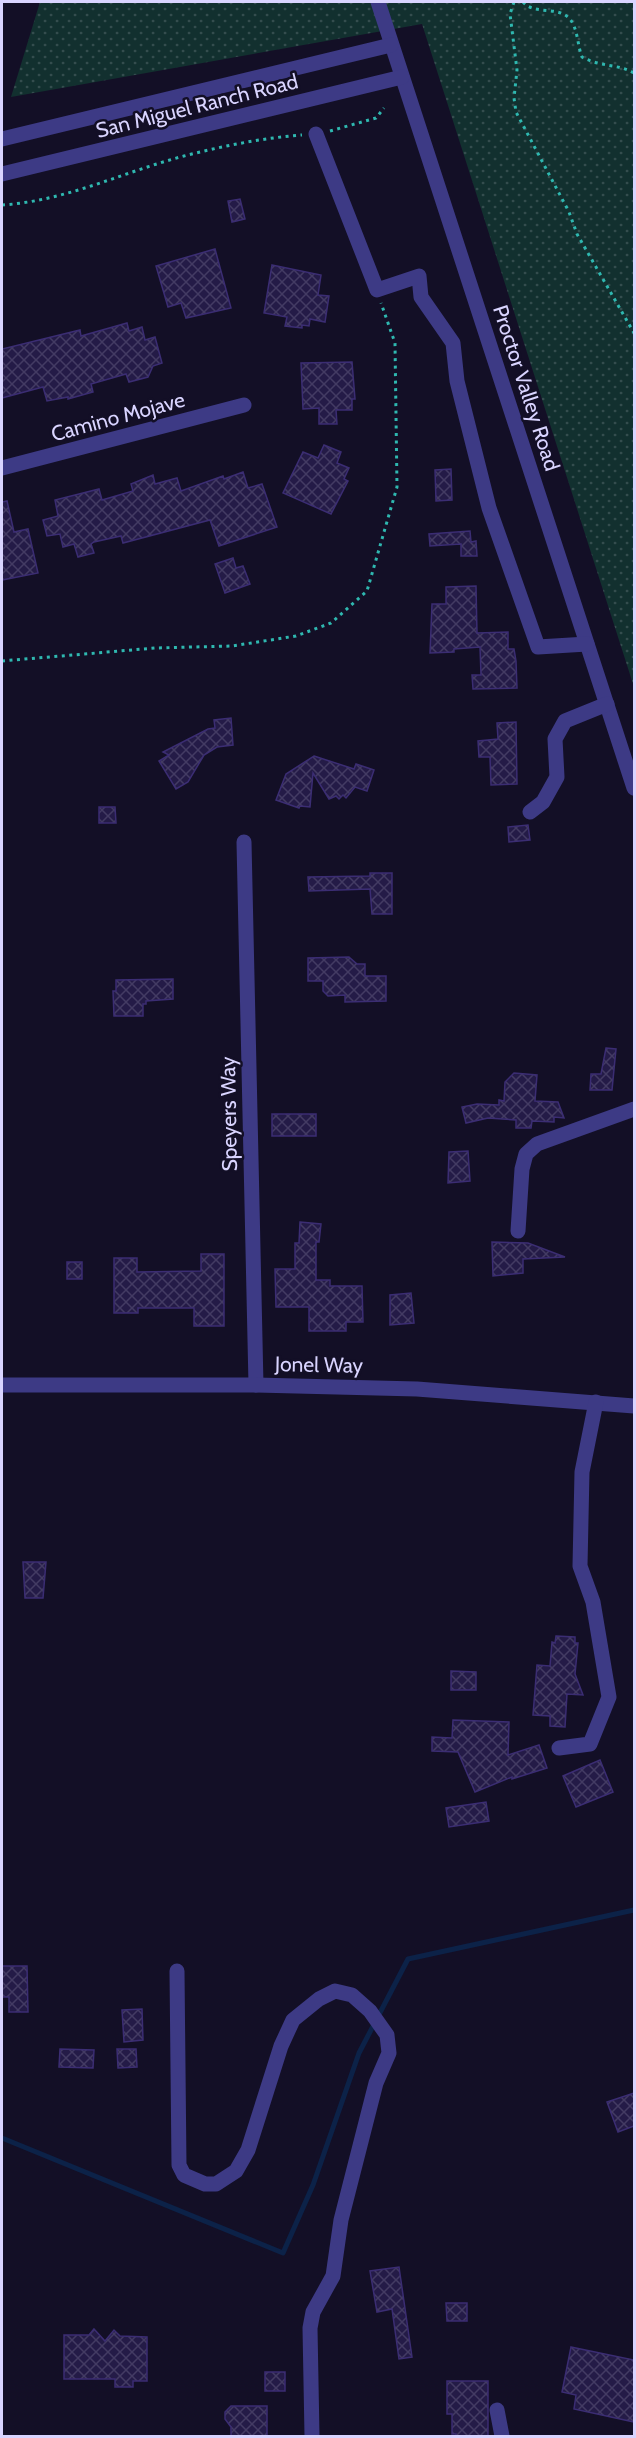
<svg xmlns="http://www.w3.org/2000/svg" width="636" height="2438" viewBox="0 0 636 2438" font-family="Cabin,sans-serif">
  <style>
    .grass { fill: url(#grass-dots) }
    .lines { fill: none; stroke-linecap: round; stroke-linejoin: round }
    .stream { stroke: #0c2248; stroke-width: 5 }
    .building { fill: url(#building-cross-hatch); stroke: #3b2d73; stroke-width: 1.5 }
    .path { stroke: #2fb8b0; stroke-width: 3; stroke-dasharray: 3 4.5; stroke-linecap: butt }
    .minor { stroke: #3d3a85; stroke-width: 15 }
    .labels { text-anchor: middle; stroke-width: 5; stroke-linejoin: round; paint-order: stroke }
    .street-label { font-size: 21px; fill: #d9d4ff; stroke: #130f26 }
  </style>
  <defs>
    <pattern id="grass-dots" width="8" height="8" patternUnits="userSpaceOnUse" patternTransform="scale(1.5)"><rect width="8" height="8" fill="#12302f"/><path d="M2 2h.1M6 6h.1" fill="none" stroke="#344d4e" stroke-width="1.8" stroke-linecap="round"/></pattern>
    <pattern id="building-cross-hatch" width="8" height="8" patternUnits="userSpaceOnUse" patternTransform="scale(1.5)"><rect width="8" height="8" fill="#241b47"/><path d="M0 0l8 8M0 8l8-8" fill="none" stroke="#433b63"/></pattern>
  </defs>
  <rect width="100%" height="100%" fill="#130f26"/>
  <path class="grass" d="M40 2H634V687L422 24 11 97Z"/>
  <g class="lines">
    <path class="stream" d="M2 2138 283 2253 313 2185 359 2053 408 1959 634 1910"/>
  </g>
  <g class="building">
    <path d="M240 199 245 219 232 222 228 201Z"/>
    <path d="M215 249 231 308 186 318 181 303 168 307 156 266Z"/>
    <path d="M272 265 321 275 318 295 329 296 325 322 310 319 309 326 302 325V328L285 326 287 317 264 313Z"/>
    <path d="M127 323 129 331 142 327 145 340 155 337 162 363 153 366 148 377 129 382 126 374 91 384 93 392 68 399V397L47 401 43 387 2 398V349L80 330 81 336Z"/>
    <path d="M352 362 355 399H352V410H336L337 424H319V408L303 409 301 363Z"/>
    <path d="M324 445 341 452 337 463 349 468 344 479 348 481 331 514 283 493 303 452 318 458Z"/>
    <path d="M451 469 452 500 436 501 435 470Z"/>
    <path d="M243 472 248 488 262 484 277 527 219 546 210 520 123 543 121 536 94 542 91 544 94 553 78 557 74 544 63 547 60 534 47 536 43 520 58 516 55 500 99 489 102 500 133 491 131 484 153 475 155 484 177 478 181 491 223 476 224 479Z"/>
    <path d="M7 501 14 532 28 529 38 573 2 580V502Z"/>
    <path d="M470 531 471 542 476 541 477 556H461V544L430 546 429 534Z"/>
    <path d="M233 558 236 568 243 566 250 584 225 593 215 564Z"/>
    <path d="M476 586 477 633 508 632V649H514L516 661 517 688 473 689 472 675H481L480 647 454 649V652L430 653 432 604H446V587Z"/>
    <path d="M231 718 233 745 217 747 204 755 188 782 176 789 159 761 169 755 163 752 208 729 215 728 214 720Z"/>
    <path d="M516 722 517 784 491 785 490 757H479L478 741 498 739 497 723Z"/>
    <path d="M314 756 354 769 356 764 374 770 367 791 355 787 346 798 343 795 339 799 336 796 329 799 313 773 310 807 300 806 299 808 276 800 286 774Z"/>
    <path d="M99 807H115L116 823H99Z"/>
    <path d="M528 825 530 840 509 842 508 827Z"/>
    <path d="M370 873H392V914H372L370 889 309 891 308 877 370 876Z"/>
    <path d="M349 957 357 964H365V976H386V1001L345 1002V995L328 996 323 991V981H308V958Z"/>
    <path d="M173 979V999L146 1001V1004H143V1016H114L113 991H116V980Z"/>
    <path d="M606 1048 616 1049 612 1090H590L591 1074H601Z"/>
    <path d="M514 1073 537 1075 535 1101 558 1102 564 1118 554 1117V1122L532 1121 531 1128H516V1120L488 1118 466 1123 462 1107 477 1104 499 1105V1100L504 1101 505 1082Z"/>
    <rect x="272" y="1114" width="44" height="22"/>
    <path d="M468 1151 470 1181 448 1183 449 1152Z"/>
    <path d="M300 1222 321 1224 319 1242H316V1280H330V1286H362L363 1322H346V1331H309V1307H276L275 1269H295V1243H299Z"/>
    <path d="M492 1242 528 1243 565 1257 523 1259V1273L493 1276Z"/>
    <path d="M201 1254H224V1326H194V1308H138V1313H114V1258H137V1272L201 1271Z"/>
    <rect x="67" y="1262" width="15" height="17"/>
    <path d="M411 1293 414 1323 390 1325V1295Z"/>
    <path d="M23 1562H46L43 1598H25Z"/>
    <path d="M556 1636 575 1637V1643H578L575 1674 583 1695 567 1694 565 1727 550 1726V1716L533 1715 537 1665 550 1666 552 1642 555 1643Z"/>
    <path d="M451 1671 476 1672V1690H451Z"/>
    <path d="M453 1720 509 1722 508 1755 539 1745 547 1768 512 1779V1777L475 1792 458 1752 432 1751V1737L452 1738Z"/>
    <path d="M600 1760 613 1792 576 1807 563 1776Z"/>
    <path d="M486 1802 489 1821 449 1827 446 1808Z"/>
    <path d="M2 1966H27L28 2012H9V1997H2Z"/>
    <path d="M142 2009 143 2040 124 2042 122 2010Z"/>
    <path d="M60 2049 94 2050 93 2068 59 2067Z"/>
    <path d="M117 2049H136L137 2067 118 2068Z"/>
    <path d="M634 2093V2126L618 2132 607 2102Z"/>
    <path d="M399 2267 412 2357 399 2359 392 2309 377 2312 370 2271Z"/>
    <path d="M446 2303H467V2321H447Z"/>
    <path d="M94 2329 105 2341 114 2330 120 2336 147 2337V2381H133V2387H115V2379H64V2335H89Z"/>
    <path d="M571 2347 634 2360V2422L574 2409 576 2395 562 2392Z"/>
    <rect x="265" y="2372" width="20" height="19"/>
    <path d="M447 2381H488V2436H456V2434H452V2414H447Z"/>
    <path d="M231 2406H267V2436H231V2427L225 2419V2412Z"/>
  </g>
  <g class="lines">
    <g class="path">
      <path d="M514 2 510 14 517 70 514 98 516 112 569 212 577 234 634 333"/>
      <path d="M523 2C536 17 563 3 573 24 578 34 578 47 582 57 600 67 619 64 634 73"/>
      <path d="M330 131 376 118 384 108"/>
      <path d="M2 205C66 201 123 172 184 156 223 146 262 138 302 135"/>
      <path d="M2 661 155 648 232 646 296 636 331 623 367 591 397 487 395 343 381 303"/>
    </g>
    <g class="minor">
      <path d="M378 2 634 788"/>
      <path d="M316 134 377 290 419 276 421 297 453 343 457 381 489 508 538 647 587 644"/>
      <path d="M2 139 391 45"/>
      <path d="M2 174 402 77"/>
      <path d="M2 468 244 405"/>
      <path d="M530 812 543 802 557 777 555 739 565 721 607 704"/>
      <path d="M244 842 256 1385"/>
      <path d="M518 1231 522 1169 526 1154 537 1144 634 1109"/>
      <path d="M2 1385H256L417 1389 634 1406"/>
      <path d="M559 1748 590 1744 609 1697 593 1602 580 1566 582 1472 596 1402"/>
      <path d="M177 1971 179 2165 184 2175 205 2184H216L236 2171 248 2150 281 2046 293 2020 319 1999 335 1991 352 1995 370 2011 387 2035 389 2053 376 2083 364 2130 341 2220 333 2276 313 2312 310 2328 312 2436"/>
      <path d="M497 2410 502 2436"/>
    </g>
  </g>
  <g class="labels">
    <g class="street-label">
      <text transform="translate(197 106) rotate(-14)" y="7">San Miguel Ranch Road</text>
      <text transform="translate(526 388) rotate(72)" y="7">Proctor Valley Road</text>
      <text transform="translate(118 417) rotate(-15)" y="7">Camino Mojave</text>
      <text transform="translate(229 1114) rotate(-91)" y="7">Speyers Way</text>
      <text transform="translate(319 1365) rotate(1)" y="7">Jonel Way</text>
    </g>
  </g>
  <rect width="636" height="2438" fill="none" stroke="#d9d4ff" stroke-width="6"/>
</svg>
